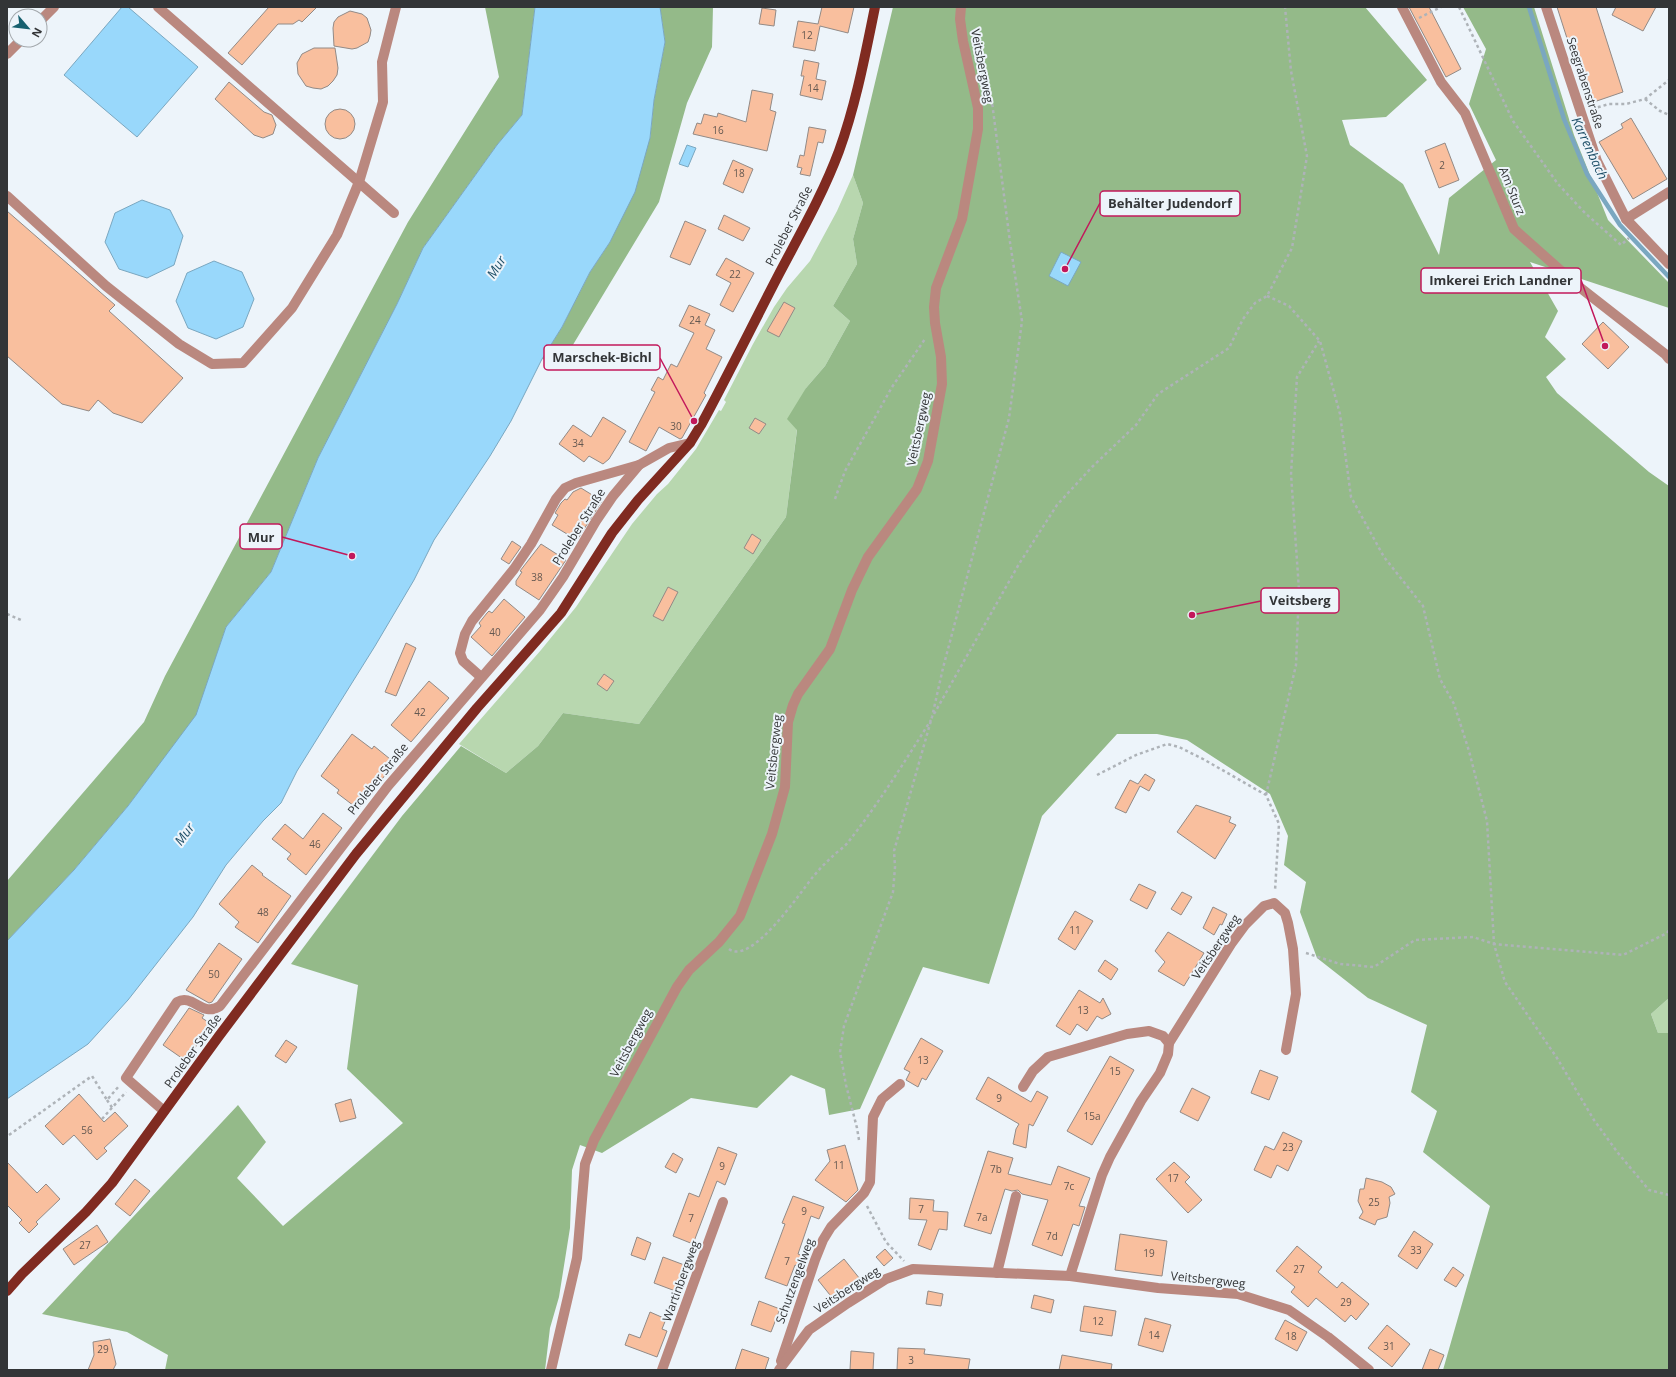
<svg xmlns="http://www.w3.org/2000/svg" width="1676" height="1377" viewBox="0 0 1676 1377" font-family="'Open Sans',sans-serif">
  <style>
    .green { fill: #b8d7af }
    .forest { fill: #94ba89 }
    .water { fill: #99d8fb; stroke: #7aa7c0 }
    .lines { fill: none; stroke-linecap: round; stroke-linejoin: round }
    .stream { stroke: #7aa7c0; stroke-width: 4.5 }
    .building { fill: #f9bf9e; stroke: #928a86 }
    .path { stroke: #aeb3b8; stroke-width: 2.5; stroke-dasharray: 3 3; stroke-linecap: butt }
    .minor { stroke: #ba887f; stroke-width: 10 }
    .major { stroke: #802b21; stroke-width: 10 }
    .labels { text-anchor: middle; stroke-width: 4; stroke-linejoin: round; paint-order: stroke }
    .number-label { font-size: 10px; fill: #645851 }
    .street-label { font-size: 12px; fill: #333537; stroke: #edf4fa }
    .water-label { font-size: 13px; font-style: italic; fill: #1e4f68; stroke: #edf4fa }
    .leader { fill: none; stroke: #c2185b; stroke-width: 1.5 }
    .callout-dot { fill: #c2185b; stroke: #edf4fa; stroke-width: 1.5 }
    .callout { fill: #edf4fa; stroke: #c2185b; stroke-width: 1.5 }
    .callout-label { font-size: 13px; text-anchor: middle; font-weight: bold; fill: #333537 }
  </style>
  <rect width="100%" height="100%" fill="#edf4fa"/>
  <g class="green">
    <path d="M853 175 863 203 853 239 857 264 833 306 850 321 825 366 806 388 797 429 786 517 639 724 563 713 538 746 506 773 459 744 541 650 576 607 632 524 657 494 668 484 696 449 719 410 721 411 726 402 724 400 753 344 774 307 787 288 810 261 837 211Z"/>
    <path d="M1669 998V1033H1658L1651 1014Z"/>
  </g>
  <g class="forest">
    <path d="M485 7H535L522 115 497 145 423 248 397 304 318 458 271 572 226 627 197 715 128 806 74 870 7 941V881L144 722 165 676 408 222 499 77Z"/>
    <path d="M660 7H713L712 47 687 103 659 202 562 363 542 359 562 327 590 272 610 242 650 138 654 100 665 42Z"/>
    <path d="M893 7H1365L1427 80 1386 117 1342 120 1350 145 1403 184 1439 255 1449 198 1496 160 1469 104 1486 49 1463 7H1534L1574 135 1608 220 1669 283V308L1530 262 1558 311 1545 337 1566 359 1546 377 1557 393 1649 472 1669 486V998L1651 1014 1658 1033H1669V1370H1443L1490 1206 1423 1152 1437 1111 1411 1092 1427 1025 1368 998 1317 958 1300 912 1306 882 1284 865 1288 836 1270 794 1187 740 1157 734H1117L1042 816 989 984 923 967 860 1109 829 1115 825 1089 791 1075 757 1108 691 1098 602 1153 580 1145 572 1170 570 1228 559 1297 550 1328 545 1370H165L168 1355 127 1332 42 1314 238 1105 266 1142 237 1178 283 1226 403 1123 347 1069 358 985 291 964 402 816 461 746 506 773 538 746 563 713 639 724 786 517 797 430 787 419 806 388 825 366 850 321 833 306 857 264 853 239 863 203 853 175Z"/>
  </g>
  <g class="water">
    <path d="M122 7H128L198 67 137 137 64 75Z"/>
    <path d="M535 7H660L665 42 654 100 650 138 635 192 610 242 590 272 562 327 542 359 511 421 490 456 434 540 414 580 375 646 297 771 281 803 263 821 226 865 193 917 128 1000 88 1044 7 1099V941L74 870 128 806 196 715 226 627 271 572 318 458 397 304 423 248 497 145 522 115Z"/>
    <path d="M687 145 696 148 688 167 679 164Z"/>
    <path d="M142 200 170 210 183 236 174 265 147 278 119 269 105 242 115 213Z"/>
    <path d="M1061 252 1081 262 1068 286 1049 276Z"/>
    <path d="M214 261 242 272 254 299 243 327 216 339 188 328 176 301 187 273Z"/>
  </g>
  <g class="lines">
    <path class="stream" d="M1529 7 1564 119 1587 174 1620 225 1669 277"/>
  </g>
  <g class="building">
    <path d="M269 7H317L302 22 299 20 293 24H278L242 65 228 53Z"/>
    <path d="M822 7H854L848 33 820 26 815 51 793 47 798 21 818 24Z"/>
    <path d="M1409 7H1429L1461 69 1446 77Z"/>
    <path d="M1557 7H1596L1623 92 1588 104Z"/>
    <path d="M1616 7H1656L1643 31 1612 15Z"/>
    <path d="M762 8 776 10 774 26 759 24Z"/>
    <path d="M350 11 362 14 367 18 371 30 370 36 368 42 357 48 352 49 334 46 333 28 334 22 338 17Z"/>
    <path d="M314 48H335L338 68 337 75 333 81 328 86 321 89 313 88 306 86 298 74 297 63 302 54Z"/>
    <path d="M804 60 819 63 816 79 826 81 822 100 800 95 804 76H801Z"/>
    <path d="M229 82 264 112 272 115 276 125 273 134 263 138 254 135 215 99Z"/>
    <path d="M752 90 773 94 770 110 776 112 767 151 693 134 697 123 701 124 704 114 717 117 718 113 746 122Z"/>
    <circle cx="340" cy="124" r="15"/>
    <path d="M1631 118 1667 179 1633 199 1599 142 1623 128 1621 124Z"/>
    <path d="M809 127 826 130 823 143 818 142 810 176 800 174 802 168 797 167 800 155 804 156Z"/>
    <path d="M1445 143 1459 180 1439 188 1425 151Z"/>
    <path d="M733 160 753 169 743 193 723 184Z"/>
    <path d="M7 211 115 305 109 311 183 378 142 423 113 413 98 400 89 411 62 404 7 356Z"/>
    <path d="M724 215 750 228 743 241 718 229Z"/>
    <path d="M685 221 706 230 690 265 670 257Z"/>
    <path d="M726 258 754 273 733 312 720 305 731 283 716 275Z"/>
    <path d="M784 302 795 308 779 337 767 331Z"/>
    <path d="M689 305 710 314 705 325 715 330 706 349 722 357 704 393 706 395 682 438 680 439 659 427 646 451 629 442 655 392 651 390 658 377 663 380 671 364 677 367 694 333 679 326Z"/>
    <path d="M1603 322 1629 347 1608 369 1582 344Z"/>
    <path d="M603 417 626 431 609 459 603 464 589 456 584 462 559 444 573 425 591 437Z"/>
    <path d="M755 418 766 424 759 434 749 428Z"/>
    <path d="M581 488 602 501 577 540 552 525 558 515 555 513 561 503 565 499 567 500 573 492Z"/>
    <path d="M752 534 761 540 753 554 744 548Z"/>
    <path d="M512 541 521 547 509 564 501 559Z"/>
    <path d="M541 544 566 560 539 600 516 585V581L522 572 520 571Z"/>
    <path d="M668 587 678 592 663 621 653 616Z"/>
    <path d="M504 599 525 617 492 656 471 637 481 626 479 623 487 613 489 611 492 613Z"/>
    <path d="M406 643 416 648 396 696 385 692Z"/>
    <path d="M604 674 614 681 607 691 597 684Z"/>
    <path d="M429 681 449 698 411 742 391 725Z"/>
    <path d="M352 734 372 749 374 746 395 763 358 809 337 793 339 790 321 776Z"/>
    <path d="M1145 774 1155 780 1149 791 1140 786 1126 813 1115 808 1130 780 1138 784Z"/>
    <path d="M1196 805 1231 817 1229 822 1236 825 1215 859 1177 832Z"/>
    <path d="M323 813 342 828 306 875 287 859 291 854 272 839 285 824 303 839Z"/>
    <path d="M252 865 263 874 262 875 291 896 258 943 235 927 239 922 219 904Z"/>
    <path d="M1139 884 1156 892 1147 909 1130 900Z"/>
    <path d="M1182 892 1192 897 1181 915 1171 909Z"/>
    <path d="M1213 907 1227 914 1222 925 1220 924 1214 935 1203 928Z"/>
    <path d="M1075 911 1093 921 1075 950 1058 939Z"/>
    <path d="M1168 932 1204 953 1184 986 1158 971 1165 962 1155 951Z"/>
    <path d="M219 943 242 959 212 1002 209 1003 186 990Z"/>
    <path d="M1105 960 1118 969 1111 980 1098 971Z"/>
    <path d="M1079 990 1100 1003 1103 998 1111 1014 1102 1019 1097 1016 1087 1031 1077 1024 1070 1035 1056 1026Z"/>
    <path d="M189 1008 204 1015 202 1018 211 1024 186 1061 163 1045Z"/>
    <path d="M921 1038 943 1051 926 1080 922 1078 918 1087 906 1080 910 1072 904 1069Z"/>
    <path d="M286 1040 297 1047 286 1063 275 1056Z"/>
    <path d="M1110 1056 1134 1070 1092 1145 1067 1131Z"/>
    <path d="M1260 1070 1278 1077 1269 1100 1251 1093Z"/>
    <path d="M988 1077 1031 1102 1037 1091 1048 1097 1033 1126 1029 1124 1026 1148 1013 1144 1016 1129 1019 1124 976 1099Z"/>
    <path d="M1192 1088 1210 1097 1198 1121 1180 1112Z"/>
    <path d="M79 1094 104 1122 115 1112 128 1126 104 1148 107 1151 97 1160 74 1135 63 1145 45 1126Z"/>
    <path d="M351 1099 356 1118 340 1122 335 1104Z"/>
    <path d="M1283 1132 1302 1141 1288 1171 1277 1165 1271 1178 1254 1170 1265 1146 1274 1150Z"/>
    <path d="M845 1145 858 1190 846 1202 815 1180 830 1161 827 1150Z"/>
    <path d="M718 1147 737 1154 725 1185 717 1181 693 1244 673 1236 689 1193 699 1197Z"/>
    <path d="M988 1151 1013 1158 1008 1174 1051 1185 1058 1166 1090 1178 1079 1206 1085 1207 1079 1226 1073 1224 1062 1256 1032 1245 1048 1200 1022 1194 1018 1190 1012 1191 1005 1189 991 1234 964 1226Z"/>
    <path d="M673 1153 683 1159 676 1173 665 1167Z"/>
    <path d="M7 1162 37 1193 46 1184 60 1199 36 1222 38 1224 29 1233 19 1223 22 1220 7 1205Z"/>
    <path d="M1174 1162 1190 1177 1185 1182 1202 1200 1188 1213 1156 1179Z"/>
    <path d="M1366 1178 1382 1182 1391 1187 1395 1194 1389 1197 1390 1203 1387 1217 1377 1220 1375 1225 1359 1218 1363 1212 1358 1201 1360 1189H1364Z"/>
    <path d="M135 1179 150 1191 130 1216 115 1204Z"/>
    <path d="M793 1196 824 1207 819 1219 811 1216 798 1254 805 1257 801 1268 795 1265 787 1286 765 1278 785 1224 782 1223Z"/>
    <path d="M910 1198 934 1200 933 1211 948 1212 947 1230 939 1229 931 1250 918 1245 927 1220 909 1219Z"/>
    <path d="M97 1225 108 1242 74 1265 63 1249Z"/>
    <path d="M1414 1231 1433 1244 1417 1269 1398 1256Z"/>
    <path d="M1120 1234 1167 1241 1162 1276 1115 1270Z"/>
    <path d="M637 1237 651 1243 645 1260 631 1255Z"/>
    <path d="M1297 1246 1322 1267 1318 1272 1337 1288 1342 1282 1369 1304 1356 1320 1351 1315 1345 1322 1316 1298 1308 1307 1291 1292 1295 1287 1276 1271Z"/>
    <path d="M885 1249 893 1258 884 1266 876 1257Z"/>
    <path d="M663 1257 687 1266 678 1292 654 1283Z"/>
    <path d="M844 1259 860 1279 834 1300 818 1280Z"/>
    <path d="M1453 1267 1464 1275 1456 1287 1444 1280Z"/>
    <path d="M928 1291 943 1294 941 1306 926 1304Z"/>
    <path d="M1034 1295 1054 1300 1051 1313 1031 1308Z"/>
    <path d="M759 1301 780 1309 771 1332 751 1325Z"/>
    <path d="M1084 1306 1116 1311 1112 1336 1080 1331Z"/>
    <path d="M650 1312 666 1319 662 1329 667 1331 657 1357 625 1345 629 1334 640 1338Z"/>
    <path d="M1145 1318 1171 1325 1163 1352 1138 1345Z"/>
    <path d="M1285 1320 1307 1332 1297 1351 1275 1339Z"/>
    <path d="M1387 1325 1410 1344 1392 1367 1368 1348Z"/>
    <path d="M110 1339 116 1364 113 1370H88L94 1355 93 1342Z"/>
    <path d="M898 1348 925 1349 924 1354 970 1359 968 1370H897Z"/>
    <path d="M742 1349 769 1358 765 1370H735Z"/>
    <path d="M1430 1349 1444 1355 1438 1370H1422Z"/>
    <path d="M851 1351 874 1353 873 1370H850Z"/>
    <path d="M1062 1355 1112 1364 1111 1370H1059Z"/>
  </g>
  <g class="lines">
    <g class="path">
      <path d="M1459 7 1513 121 1558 184 1585 213 1621 245 1629 238"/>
      <path d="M1419 18 1441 7"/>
      <path d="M1645 99 1660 111 1669 115"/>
      <path d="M1592 109 1609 104H1626L1645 99 1669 80"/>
      <path d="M1267 296 1289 306 1320 341 1340 414 1351 497 1384 557 1423 606 1440 679 1454 704 1469 751 1487 821 1494 944 1505 982 1557 1058 1594 1120 1618 1153 1649 1190 1669 1195"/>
      <path d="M835 499 845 471 892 387 925 339"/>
      <path d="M7 614 21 620"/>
      <path d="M934 714 1019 564 1057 505 1092 467 1136 425 1158 394 1229 348 1243 319 1255 303 1267 296 1292 248 1307 156 1291 71 1285 7"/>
      <path d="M1097 775 1136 755 1167 744 1179 747 1203 759 1266 795 1279 824 1275 891"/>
      <path d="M1266 795 1296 665 1299 590 1291 474 1297 377 1319 341"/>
      <path d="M729 949C751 966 800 893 812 878 818 871 824 864 831 858 836 852 844 848 849 841 879 803 905 761 931 720"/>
      <path d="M1306 953 1340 964 1374 967 1415 940 1473 937 1494 944 1623 955 1667 933 1669 930"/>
      <path d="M107 1100 113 1109"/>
      <path d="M102 1119 126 1092"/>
      <path d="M9 1135 92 1076 107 1100 119 1086"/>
      <path d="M859 1140 857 1128 846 1085 840 1052 844 1026 893 892 895 867 894 851 932 717 943 668 1009 418 1022 321 1010 242 992 102 987 80 983 71"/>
      <path d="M867 1206 886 1242 904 1261"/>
    </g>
    <g class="minor">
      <path d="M158 7 394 213"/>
      <path d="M1402 7 1441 82 1465 113 1514 229 1578 286 1665 354 1669 359"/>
      <path d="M1546 7 1597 161 1626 219 1669 264"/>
      <path d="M40 21 54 7"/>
      <path d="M7 54 21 40"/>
      <path d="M7 196 106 286 179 344 212 364 243 363 292 308 337 235 359 182 383 102 382 62 396 7"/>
      <path d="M1626 219 1669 192"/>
      <path d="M481 677 463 661 460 653 465 634 472 621 514 569 531 544 556 499 565 488 576 483 639 465"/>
      <path d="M1023 1087 1033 1071 1048 1057 1127 1034 1149 1031 1163 1036 1169 1043"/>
      <path d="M164 1111 126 1078 177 1002C193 993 202 1018 220 1006L388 786 540 610 563 577 596 521 613 496 639 465 669 448 690 443"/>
      <path d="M997 1273 1016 1196"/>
      <path d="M1070 1276 1102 1175 1110 1157 1141 1101 1160 1073 1168 1054 1169 1043 1231 944 1245 925 1264 906 1274 903 1285 913 1288 923 1293 949 1296 994 1286 1050"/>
      <path d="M781 1361 815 1260 823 1240 831 1227 864 1193 870 1182 873 1117 882 1099 900 1084"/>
      <path d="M551 1370 577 1258 585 1164 594 1140 677 987 689 970 719 942 740 916 772 834 785 787 788 722 793 705 798 694 830 649 852 590 868 557 917 489 928 461 942 384 941 357 935 323 934 307 936 288 962 219 978 129V108L963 41 960 19 961 7"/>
      <path d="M662 1370 723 1202"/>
      <path d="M779 1370 809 1330 848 1303 886 1279 913 1269 1070 1276 1158 1288 1238 1294 1289 1310 1328 1337 1369 1370"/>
    </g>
    <path class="major" d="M7 1291 22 1274 86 1212 112 1183 219 1036 356 854 477 708 561 613 612 533 638 500 690 443 701 425C728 375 753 324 779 274 800 234 823 194 839 151 856 104 865 56 875 7"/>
  </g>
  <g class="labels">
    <g class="number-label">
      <text x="807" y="39">12</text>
      <text x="813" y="92">14</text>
      <text x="718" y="134">16</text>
      <text x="1442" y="169">2</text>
      <text x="739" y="177">18</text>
      <text x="735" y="278">22</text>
      <text x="695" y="324">24</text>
      <text x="676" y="430">30</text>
      <text x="578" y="447">34</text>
      <text x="537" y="581">38</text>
      <text x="495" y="636">40</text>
      <text x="420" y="716">42</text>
      <text x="315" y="848">46</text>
      <text x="263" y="916">48</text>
      <text x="1075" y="934">11</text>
      <text x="214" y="978">50</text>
      <text x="1083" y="1014">13</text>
      <text x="923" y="1064">13</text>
      <text x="1115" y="1075">15</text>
      <text x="999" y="1102">9</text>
      <text x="1092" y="1120">15a</text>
      <text x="87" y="1134">56</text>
      <text x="1288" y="1151">23</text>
      <text x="839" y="1169">11</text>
      <text x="722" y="1170">9</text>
      <text x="996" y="1173">7b</text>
      <text x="1173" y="1182">17</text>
      <text x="1069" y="1190">7c</text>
      <text x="1374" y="1206">25</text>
      <text x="921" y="1213">7</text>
      <text x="804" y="1215">9</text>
      <text x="982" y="1221">7a</text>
      <text x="691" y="1222">7</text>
      <text x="1052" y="1240">7d</text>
      <text x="85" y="1249">27</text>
      <text x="1416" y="1254">33</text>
      <text x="1149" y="1257">19</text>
      <text x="787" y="1265">7</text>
      <text x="1299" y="1273">27</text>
      <text x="1346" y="1306">29</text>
      <text x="1098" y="1325">12</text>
      <text x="1154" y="1339">14</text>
      <text x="1291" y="1340">18</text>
      <text x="1389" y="1350">31</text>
      <text x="103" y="1353">29</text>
      <text x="911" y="1364">3</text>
    </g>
    <g class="street-label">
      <text transform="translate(982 66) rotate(79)" y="4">Veitsbergweg</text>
      <text transform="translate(1585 83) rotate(72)" y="4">Seegrabenstraße</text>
      <text transform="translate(1512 191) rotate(68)" y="4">Am Sturz</text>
      <text transform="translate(789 226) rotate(-63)" y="4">Proleber Straße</text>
      <text transform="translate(919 429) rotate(-78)" y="4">Veitsbergweg</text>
      <text transform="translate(579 527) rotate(-58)" y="4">Proleber Straße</text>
      <text transform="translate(774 752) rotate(-84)" y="4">Veitsbergweg</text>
      <text transform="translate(378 779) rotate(-51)" y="4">Proleber Straße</text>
      <text transform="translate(1216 947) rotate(-56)" y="4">Veitsbergweg</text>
      <text transform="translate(631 1043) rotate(-62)" y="4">Veitsbergweg</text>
      <text transform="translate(193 1051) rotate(-54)" y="4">Proleber Straße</text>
      <text transform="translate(1208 1280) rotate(6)" y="4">Veitsbergweg</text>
      <text transform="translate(681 1281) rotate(-70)" y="4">Wartinbergweg</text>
      <text transform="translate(795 1281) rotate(-70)" y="4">Schutzengelweg</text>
      <text transform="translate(847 1290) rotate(-33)" y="4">Veitsbergweg</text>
    </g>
    <g class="water-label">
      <text transform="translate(1590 148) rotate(65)" y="5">Karrenbach</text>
      <text transform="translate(496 267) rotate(-58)" y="5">Mur</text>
      <text transform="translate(184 834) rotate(-54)" y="5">Mur</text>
    </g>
  </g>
  <path class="leader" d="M1065 269L1100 203M1605 346L1581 280M694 421L660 358M352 556L282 537M1192 615L1261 601"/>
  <g class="callout-dot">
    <circle cx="1065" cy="269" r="4"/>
    <circle cx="1605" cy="346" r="4"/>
    <circle cx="694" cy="421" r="4"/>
    <circle cx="352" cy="556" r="4"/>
    <circle cx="1192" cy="615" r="4"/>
  </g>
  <g class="callout">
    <rect x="1100" y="191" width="140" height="25" rx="4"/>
    <rect x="1421" y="268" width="160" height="25" rx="4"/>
    <rect x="544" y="345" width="116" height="25" rx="4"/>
    <rect x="240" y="524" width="42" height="25" rx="4"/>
    <rect x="1261" y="588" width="78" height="25" rx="4"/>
  </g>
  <g class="callout-label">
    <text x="1170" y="208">Behälter Judendorf</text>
    <text x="1501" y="285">Imkerei Erich Landner</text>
    <text x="602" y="362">Marschek-Bichl</text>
    <text x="261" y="542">Mur</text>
    <text x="1300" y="605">Veitsberg</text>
  </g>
  <rect width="1676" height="1377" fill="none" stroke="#333537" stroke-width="16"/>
  <g transform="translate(28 28) rotate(118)"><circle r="19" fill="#edf4fa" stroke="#a3a8ac"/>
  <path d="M0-3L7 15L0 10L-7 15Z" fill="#17606f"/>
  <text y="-6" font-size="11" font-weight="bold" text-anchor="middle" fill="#333537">N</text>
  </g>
</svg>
